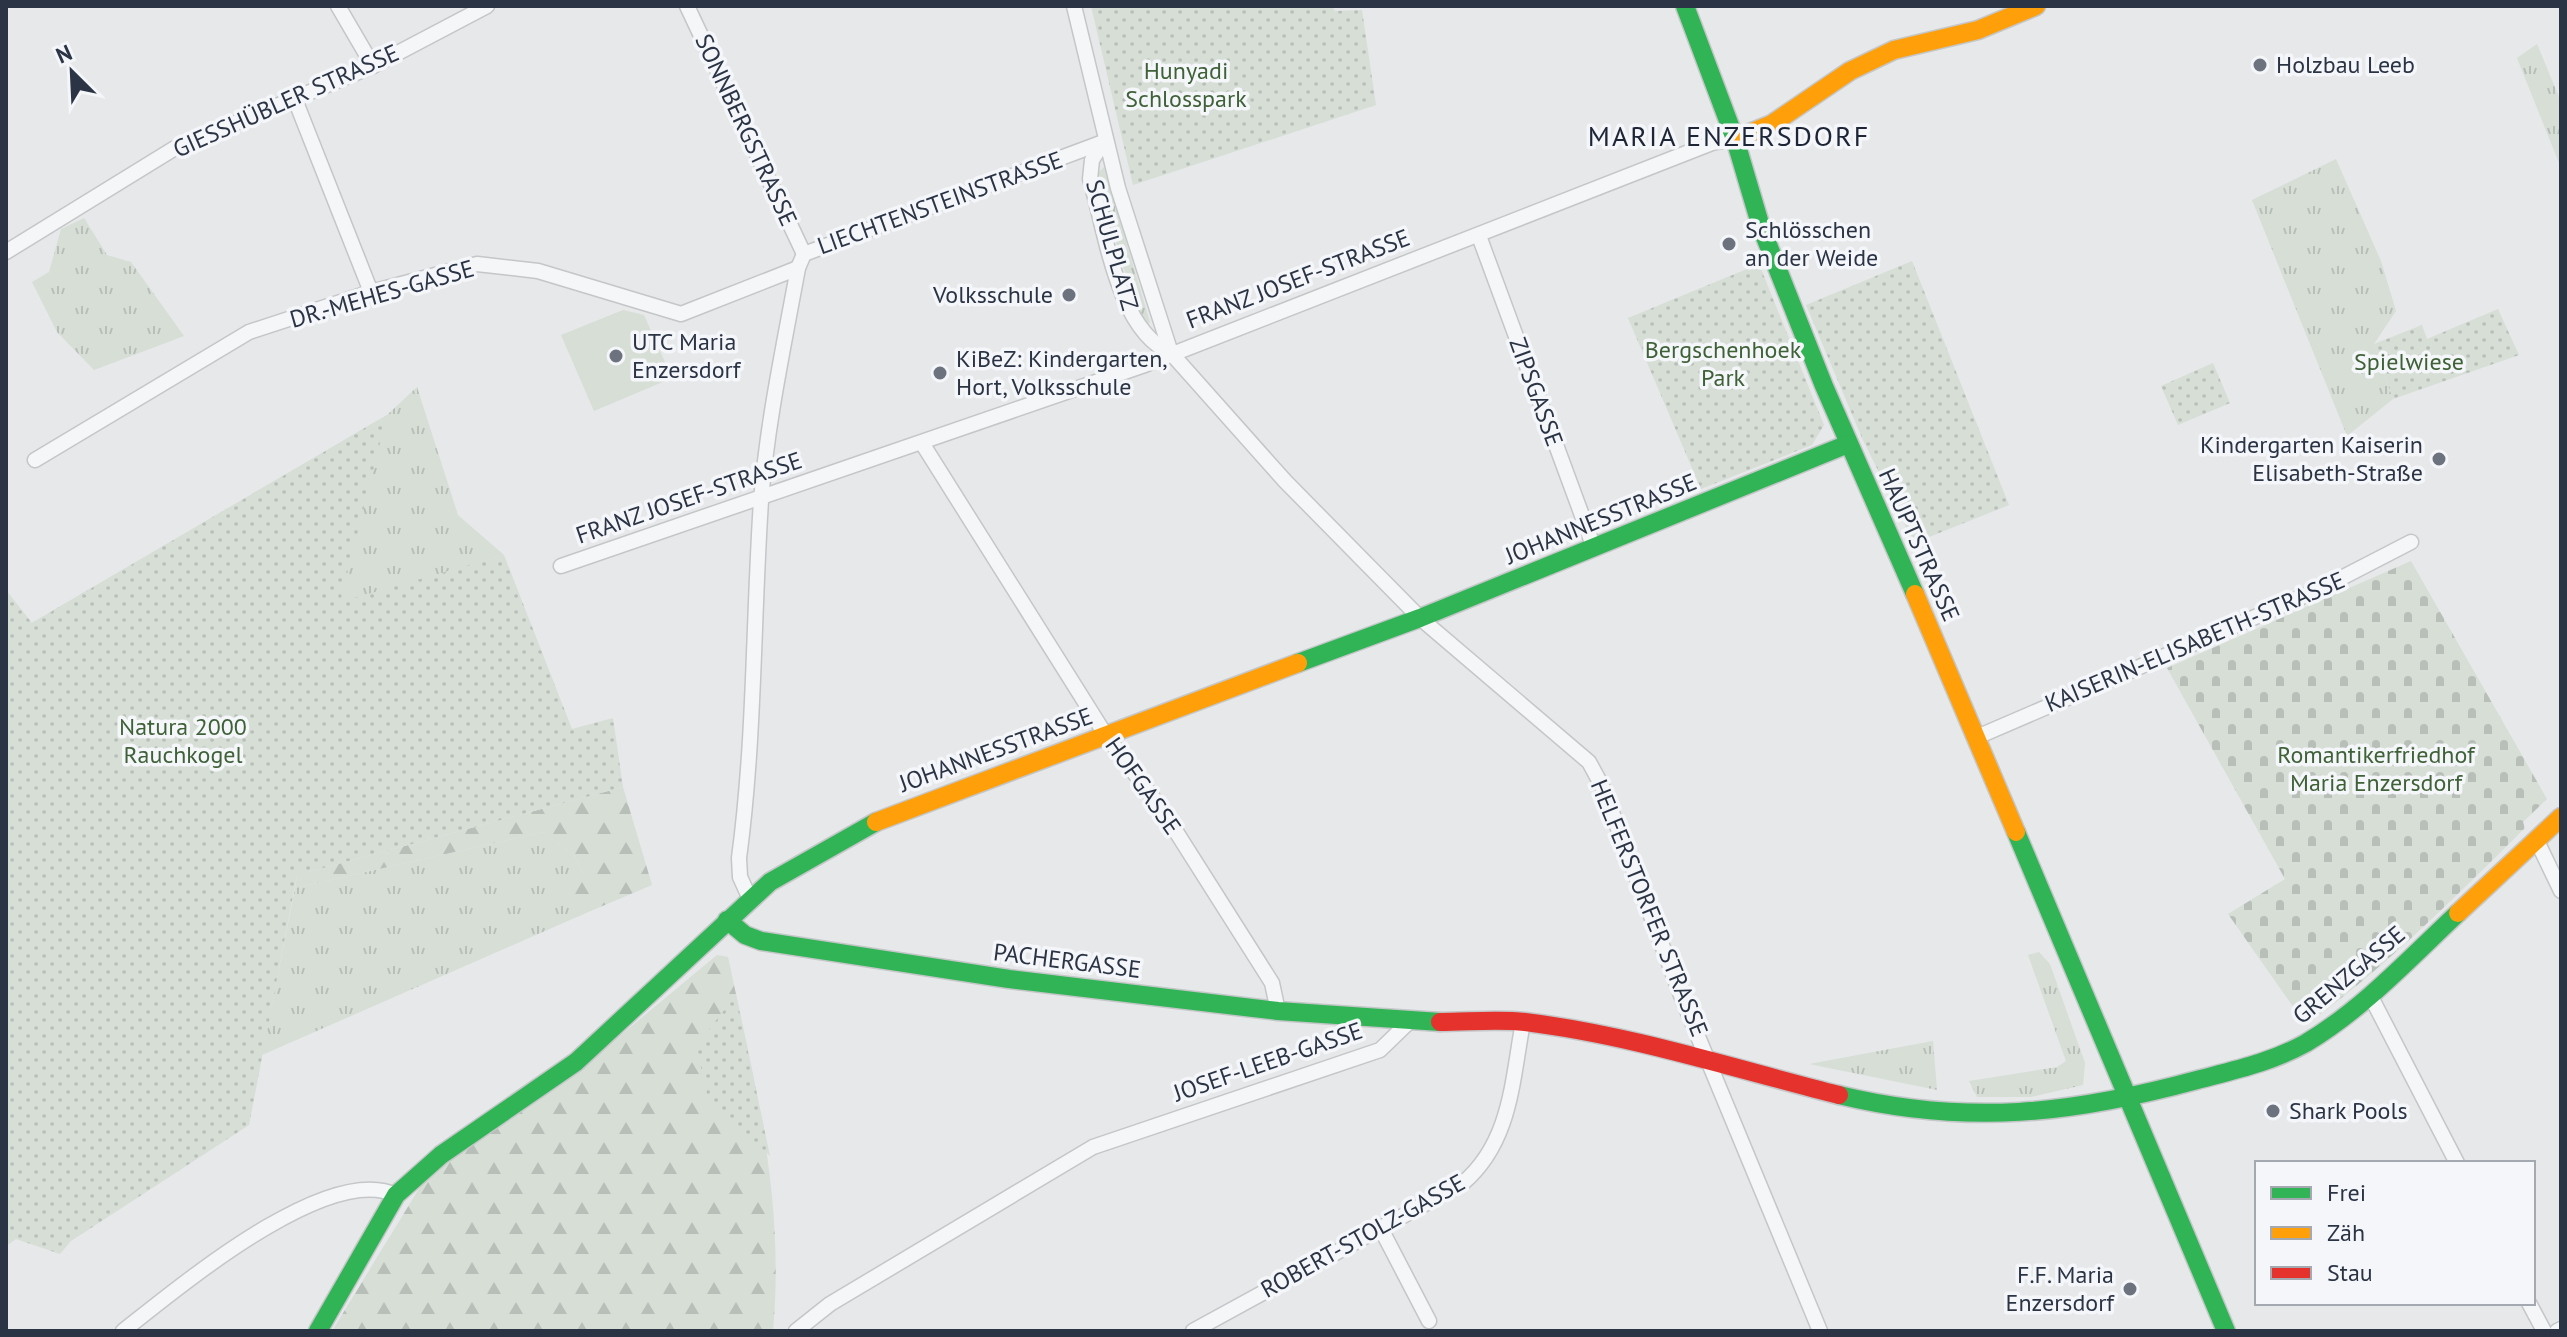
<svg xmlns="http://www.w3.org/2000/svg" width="2567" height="1337" viewBox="0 0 2567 1337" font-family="'PT Sans',sans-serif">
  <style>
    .grass { fill: url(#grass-tufts) }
    .forest { fill: url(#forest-firs) }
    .cemetery { fill: url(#cemetery-stones) }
    .park { fill: url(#park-dots) }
    .pitch { fill: #d6ded6 }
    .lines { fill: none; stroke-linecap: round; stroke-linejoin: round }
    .street-casing { stroke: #c4c6c8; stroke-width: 17 }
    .fast-casing { stroke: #c4c6c8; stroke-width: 21 }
    .slow-casing { stroke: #c4c6c8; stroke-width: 21 }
    .jam-casing { stroke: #c4c6c8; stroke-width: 21 }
    .street { stroke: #f5f6f7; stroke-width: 14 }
    .fast { stroke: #30b455; stroke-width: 18 }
    .slow { stroke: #ff9f0a; stroke-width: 18 }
    .jam { stroke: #e5322d; stroke-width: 18 }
    .poi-dot { fill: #6c737f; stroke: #f4f6f9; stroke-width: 3 }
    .labels { text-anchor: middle; stroke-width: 7; stroke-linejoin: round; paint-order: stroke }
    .poi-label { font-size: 24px; fill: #2b3445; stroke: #f4f6f9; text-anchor: start }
    .park-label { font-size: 24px; fill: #3f6138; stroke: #f4f6f9 }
    .street-label { font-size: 24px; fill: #2b3445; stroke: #f4f6f9 }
    .quarter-label { font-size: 28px; letter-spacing: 2px; fill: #1d2536; stroke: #f4f6f9 }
  </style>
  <defs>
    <pattern id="grass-tufts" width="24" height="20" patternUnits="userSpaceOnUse" patternTransform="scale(2)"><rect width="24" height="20" fill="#d6ded6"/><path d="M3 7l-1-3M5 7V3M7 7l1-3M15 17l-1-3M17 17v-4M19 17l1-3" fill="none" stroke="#b8bfb9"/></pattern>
    <pattern id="forest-firs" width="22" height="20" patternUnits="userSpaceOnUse" patternTransform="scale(2)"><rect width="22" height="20" fill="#d6ded6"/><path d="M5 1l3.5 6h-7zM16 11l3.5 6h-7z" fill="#b8bfb9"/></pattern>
    <pattern id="cemetery-stones" width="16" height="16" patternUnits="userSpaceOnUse" patternTransform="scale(2)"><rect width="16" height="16" fill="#d6ded6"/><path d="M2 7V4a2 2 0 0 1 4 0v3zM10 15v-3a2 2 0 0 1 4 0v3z" fill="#b8bfb9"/></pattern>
    <pattern id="park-dots" width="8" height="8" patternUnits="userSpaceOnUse" patternTransform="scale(2)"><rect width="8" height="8" fill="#d6ded6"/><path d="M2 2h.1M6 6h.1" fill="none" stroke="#b8bfb9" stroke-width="1.8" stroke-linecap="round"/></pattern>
  </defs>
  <rect width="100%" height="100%" fill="#e6e8ea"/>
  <g class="grass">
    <path d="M2537 44 2561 102V168L2517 58Z"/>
    <path d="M2336 159 2381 261 2396 311 2374 344 2393 399 2347 436 2252 200Z"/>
    <path d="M1104 167 1150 322 1148 324 1143 322C1124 275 1110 223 1098 173Z"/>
    <path d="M84 218 107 255 131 262 184 336 94 370 57 332 32 282 49 272 61 229Z"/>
    <path d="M417 387 458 515 504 555 340 603 6 638 387 415Z"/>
    <path d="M543 832 574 855 583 874 570 886 586 913 262 1055 295 888Z"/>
    <path d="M2039 952 2050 964 2085 1063 2083 1085 2031 1097H1977L1969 1081 2057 1067 2066 1061 2028 955Z"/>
    <path d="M1933 1041 1937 1090 1809 1064Z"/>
  </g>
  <g class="forest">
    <path d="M623 787 652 885 586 913 569 886 583 874 574 855 543 832 295 888 297 875Z"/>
    <path d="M717 955 728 957C755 1084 785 1200 773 1331H332L420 1187 444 1160 569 1078Z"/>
  </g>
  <path class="cemetery" d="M2411 561 2547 799 2523 822 2525 828C2454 898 2386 967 2306 1025L2228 914 2285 879 2167 668Z"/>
  <g class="park">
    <path d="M1091 6H1332L1335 11 1362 10 1376 105 1133 185Z"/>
    <path d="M1912 261 2009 505 1914 543 1862 438 1806 305Z"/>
    <path d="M1759 264 1824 425 1812 445 1701 489 1628 318Z"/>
    <path d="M2498 309 2519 355 2393 399 2374 344 2422 325 2427 339Z"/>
    <path d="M2213 363 2230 403 2178 425 2161 386Z"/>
    <path d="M387 415 340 602 504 555 572 729 613 718 623 787 297 875 249 1125 71 1241 60 1254 16 1239 6 1246V590L32 623Z"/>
    <path d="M736 995 770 1156 708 1098 696 1046Z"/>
  </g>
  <path class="pitch" d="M623 310 644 315 672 378 594 411 561 335Z"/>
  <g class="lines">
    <defs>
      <g id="street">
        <path d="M338 6 373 66"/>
        <path d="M687 6 804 254"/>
        <path d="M1074 6 1118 188 1171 353 1285 481 1420 618 1589 762 1602 786 1682 998 1820 1331"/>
        <path d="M294 97 371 292"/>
        <path d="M1103 143 1092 160 1090 179C1106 232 1117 330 1171 353"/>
        <path d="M1479 236 1594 548"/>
        <path d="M6 252 175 148 373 66 487 6"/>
        <path d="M922 443 1105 734 1163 811 1272 983 1278 1011"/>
        <path d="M35 460 249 332 371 292 477 264 538 271 681 314 798 268"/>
        <path d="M561 566 1142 366 1712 143 1735 139"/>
        <path d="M1977 737 2320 589 2411 542"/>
        <path d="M2536 839 2561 891"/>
        <path d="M750 899 740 877 739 858C755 739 753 621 761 501 767 423 784 345 798 268L804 254 1106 141"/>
        <path d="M2370 995 2457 1163"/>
        <path d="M1380 1227 1429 1321"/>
        <path d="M2529 1303 2544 1331"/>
        <path d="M123 1331C177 1289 327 1162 396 1195"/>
        <path d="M796 1331 830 1304 1093 1147 1380 1050 1409 1022"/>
        <path d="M1193 1331 1463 1183C1511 1142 1512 1081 1523 1022"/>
        <path d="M2557 1331 2561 1329"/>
      </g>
      <g id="fast">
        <path d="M1685 6 1735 139 1761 227 1824 386 1915 594"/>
        <path d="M1298 663 1420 618 1848 444"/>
        <path d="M2016 832 2226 1331"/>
        <path d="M727 920 745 935 761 941 1009 979 1278 1011 1440 1022"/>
        <path d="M1839 1095C1967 1126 2072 1114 2197 1080 2235 1070 2272 1062 2306 1043 2363 1009 2410 958 2458 913"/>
        <path d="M318 1331 396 1195 441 1155 576 1062 770 882 876 822"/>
      </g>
      <g id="slow">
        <path d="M1735 139 1772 124 1850 71 1894 50 1978 30 2036 6"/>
        <path d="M1915 594 2016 832"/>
        <path d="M876 822 1298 663"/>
        <path d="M2458 913 2561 817"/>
      </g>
      <path id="jam" d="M1440 1022C1468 1022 1497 1019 1525 1022 1632 1035 1735 1069 1839 1095"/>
    </defs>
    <use href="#street" class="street-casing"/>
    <use href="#fast" class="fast-casing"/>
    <use href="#slow" class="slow-casing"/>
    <use href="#jam" class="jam-casing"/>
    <use href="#street" class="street"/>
    <use href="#fast" class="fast"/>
    <use href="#slow" class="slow"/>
    <use href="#jam" class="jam"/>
  </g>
  <g class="poi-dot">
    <circle cx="2260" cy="65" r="8"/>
    <circle cx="1729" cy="244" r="8"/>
    <circle cx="1069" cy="295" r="8"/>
    <circle cx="616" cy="356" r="8"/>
    <circle cx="940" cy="373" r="8"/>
    <circle cx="2439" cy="459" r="8"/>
    <circle cx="2273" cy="1111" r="8"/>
    <circle cx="2130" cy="1289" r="8"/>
  </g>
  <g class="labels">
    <g class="poi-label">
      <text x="2276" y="73">Holzbau Leeb</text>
      <text x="1745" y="238">Schlösschen<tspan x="1745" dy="28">an der Weide</tspan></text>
      <text x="1053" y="303" text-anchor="end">Volksschule</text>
      <text x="632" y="350">UTC Maria<tspan x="632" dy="28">Enzersdorf</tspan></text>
      <text x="956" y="367">KiBeZ: Kindergarten,<tspan x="956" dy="28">Hort, Volksschule</tspan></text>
      <text x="2423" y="453" text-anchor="end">Kindergarten Kaiserin<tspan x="2423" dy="28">Elisabeth-Straße</tspan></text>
      <text x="2289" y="1119">Shark Pools</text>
      <text x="2114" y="1283" text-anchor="end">F.F. Maria<tspan x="2114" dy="28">Enzersdorf</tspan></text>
    </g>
    <g class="park-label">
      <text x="1186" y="79">Hunyadi<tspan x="1186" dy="28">Schlosspark</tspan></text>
      <text x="1723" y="358">Bergschenhoek<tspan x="1723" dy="28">Park</tspan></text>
      <text x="2409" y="370">Spielwiese</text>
      <text x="183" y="735">Natura 2000<tspan x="183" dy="28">Rauchkogel</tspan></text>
      <text x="2376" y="763">Romantikerfriedhof<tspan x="2376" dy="28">Maria Enzersdorf</tspan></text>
    </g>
    <g class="street-label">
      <text transform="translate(286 101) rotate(-24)" y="8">GIESSHÜBLER STRASSE</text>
      <text transform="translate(746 130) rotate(65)" y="8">SONNBERGSTRASSE</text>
      <text transform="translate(940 203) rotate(-20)" y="8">LIECHTENSTEINSTRASSE</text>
      <text transform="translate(1112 245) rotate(74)" y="8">SCHULPLATZ</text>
      <text transform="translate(1298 279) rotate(-21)" y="8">FRANZ JOSEF-STRASSE</text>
      <text transform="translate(382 294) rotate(-16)" y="8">DR.-MEHES-GASSE</text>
      <text transform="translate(1536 392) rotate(70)" y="8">ZIPSGASSE</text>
      <text transform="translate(689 498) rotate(-19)" y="8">FRANZ JOSEF-STRASSE</text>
      <text transform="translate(1601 519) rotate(-22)" y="8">JOHANNESSTRASSE</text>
      <text transform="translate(1919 545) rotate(66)" y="8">HAUPTSTRASSE</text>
      <text transform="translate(2195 642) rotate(-23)" y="8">KAISERIN-ELISABETH-STRASSE</text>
      <text transform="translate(996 750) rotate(-20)" y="8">JOHANNESSTRASSE</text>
      <text transform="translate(1143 786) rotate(55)" y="8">HOFGASSE</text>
      <text transform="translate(1649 908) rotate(68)" y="8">HELFERSTORFER STRASSE</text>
      <text transform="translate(1067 961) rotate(7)" y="8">PACHERGASSE</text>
      <text transform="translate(2349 975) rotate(-40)" y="8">GRENZGASSE</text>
      <text transform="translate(1268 1062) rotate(-19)" y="8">JOSEF-LEEB-GASSE</text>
      <text transform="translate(1363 1236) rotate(-29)" y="8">ROBERT-STOLZ-GASSE</text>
    </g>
    <g class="quarter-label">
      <text x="1729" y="146">MARIA ENZERSDORF</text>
    </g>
  </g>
  <rect width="2567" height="1337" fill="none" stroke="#2b3445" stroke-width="16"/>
  <rect x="2255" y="1161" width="280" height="144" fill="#f4f6f9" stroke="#a4a8b1" stroke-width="2"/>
  <rect x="2271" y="1187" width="40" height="12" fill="#30b455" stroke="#a4a8b1" stroke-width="2"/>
  <text x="2327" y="1201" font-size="24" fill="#2b3445">Frei</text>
  <rect x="2271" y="1227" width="40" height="12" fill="#ff9f0a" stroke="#a4a8b1" stroke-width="2"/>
  <text x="2327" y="1241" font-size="24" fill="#2b3445">Zäh</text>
  <rect x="2271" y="1267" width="40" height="12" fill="#e5322d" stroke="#a4a8b1" stroke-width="2"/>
  <text x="2327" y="1281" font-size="24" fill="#2b3445">Stau</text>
  <g transform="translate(72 72) rotate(336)" stroke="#f4f6f9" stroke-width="6" paint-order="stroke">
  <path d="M0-6L14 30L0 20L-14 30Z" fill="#2b3445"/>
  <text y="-12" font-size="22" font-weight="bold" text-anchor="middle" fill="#2b3445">N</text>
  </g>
</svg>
